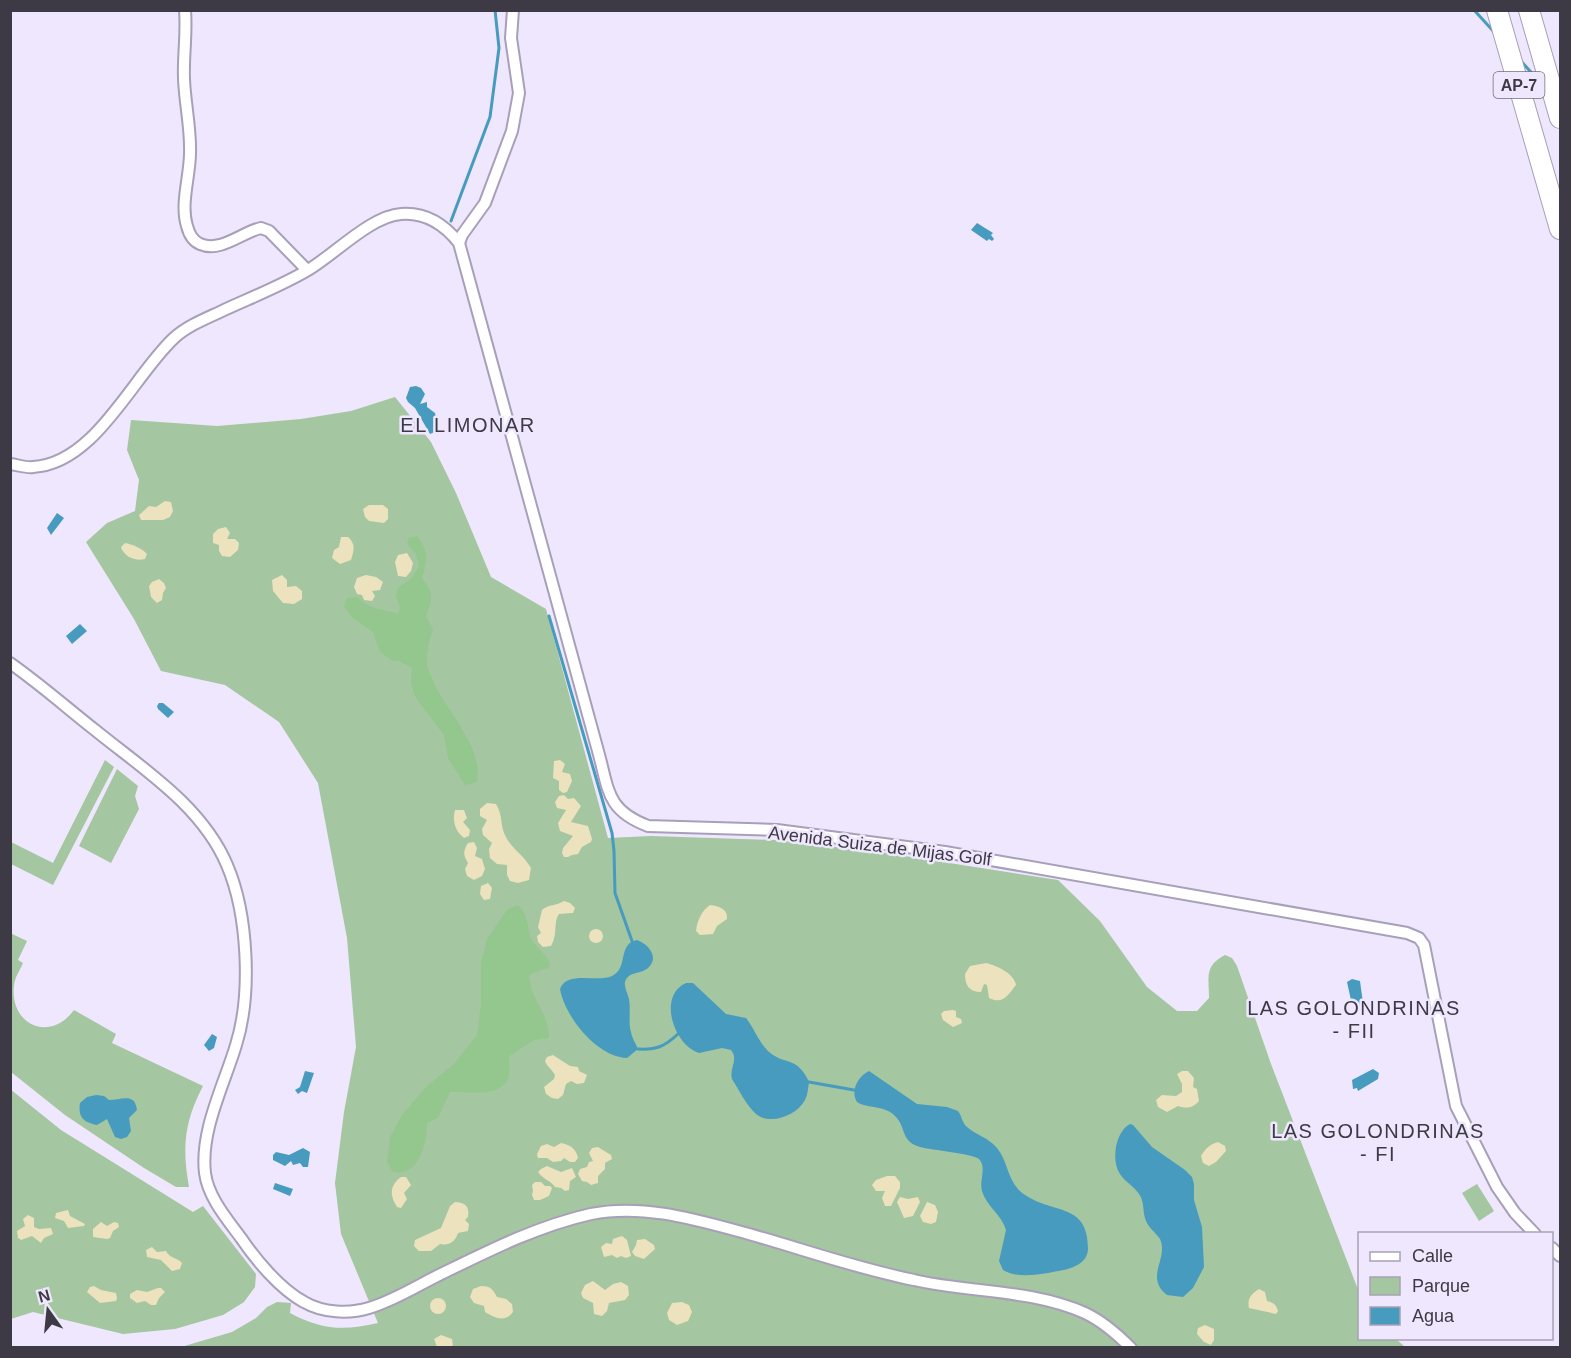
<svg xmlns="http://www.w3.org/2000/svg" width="1571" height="1358" viewBox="0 0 1571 1358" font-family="Arial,sans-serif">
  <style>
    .green { fill: #a4c6a0 }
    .forest { fill: #93c78d }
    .sand { fill: #ece2bd }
    .water { fill: #479bbe }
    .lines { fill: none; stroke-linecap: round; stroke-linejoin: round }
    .stream { stroke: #479bbe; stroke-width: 3 }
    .minor-casing { stroke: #a89fb9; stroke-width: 14 }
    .motorway-casing { stroke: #a89fb9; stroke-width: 22 }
    .minor { stroke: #fff; stroke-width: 10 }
    .motorway { stroke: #fff; stroke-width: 20 }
    .labels { text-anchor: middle; stroke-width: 5; stroke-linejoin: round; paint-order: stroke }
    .shield { fill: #efe7fd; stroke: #726e7c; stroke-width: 1.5 }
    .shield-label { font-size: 16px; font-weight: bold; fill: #3d3a45 }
    .street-label { font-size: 18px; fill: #3d3a45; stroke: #efe7fd }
    .neighbourhood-label { font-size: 20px; letter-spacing: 1.5px; fill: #3d3a45; stroke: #efe7fd }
  </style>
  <rect width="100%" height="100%" fill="#efe7fd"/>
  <g class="green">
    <path d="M395 397 431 442 456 493 491 577 546 609 608 838 651 836 775 840 879 852 1058 880 1100 921 1147 987 1177 1011H1197L1209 998C1209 977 1204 966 1225 955L1232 958 1237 966 1271 1064 1359 1292 1360 1338 1396 1339 1405 1347H181L232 1332 256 1318 267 1307 277 1302 291 1303 290 1313C322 1330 344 1331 378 1323L341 1234 335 1183 344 1112 356 1047 347 938 318 783 279 722 225 685 161 671 134 619 86 542 107 523 135 511 139 480 127 450 131 420 217 426 301 419 351 411Z"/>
    <path d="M105 760 114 767 53 885 11 864V842L53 863Z"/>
    <path d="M117 769 138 786 135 796 139 809 111 863 79 846Z"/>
    <path d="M10 933 27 941 18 960 23 963C20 970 15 977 14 985 9 1025 50 1043 74 1010L116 1034 112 1043 203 1086C184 1122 182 1148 189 1187H176L144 1168 65 1115 11 1072Z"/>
    <path d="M10 1089 61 1130 193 1212 203 1206 256 1274 255 1287 244 1302 223 1315 175 1329 123 1334 33 1312 11 1319Z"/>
    <path d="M1477 1184 1494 1211 1479 1221 1462 1193Z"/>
  </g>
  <g class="forest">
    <path d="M417 536C429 550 427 562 422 578 434 594 433 597 426 616L433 629C429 641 426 653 427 665 428 671 432 677 434 683 447 712 484 748 477 782L465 785 448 758 444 735 416 698 411 684 412 668 399 661H393L380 652 373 632 354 619 344 607 347 598 358 597C371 611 382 608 398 614L400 608 396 597 398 588 412 578 419 566 416 554 407 544 409 538Z"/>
    <path d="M518 905C531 917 525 927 532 940 537 950 549 954 550 967L529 975C530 1000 549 1012 549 1038L534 1040 509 1056C509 1061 510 1069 509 1075 504 1099 468 1091 450 1092L438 1118 427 1123C427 1144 419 1177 393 1172L387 1162 390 1137 402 1115 428 1085 453 1065 477 1035 481 1004V964L487 939 507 910Z"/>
  </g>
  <g class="sand">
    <path d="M165 501 171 502 173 511 170 517 163 520H141L139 515 149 506 156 507Z"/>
    <path d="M369 505H383L388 509V519L384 523 369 521 365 517 363 509Z"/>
    <path d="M226 527 230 533 227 539H235L239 543 238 550 230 557 222 556 219 551V545L213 543V534L218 529Z"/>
    <path d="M341 537H348C356 544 354 550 351 560L340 564 332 558 334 550 339 547Z"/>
    <path d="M125 543C132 544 143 549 147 554L145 559C136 562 123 556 121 547Z"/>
    <path d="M407 553 413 563 411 571 406 577 398 576 395 562 398 555Z"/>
    <path d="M282 575 287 580V587L296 586 302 591V599L294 604 283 603 273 591 272 580Z"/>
    <path d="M366 575 376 577 383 582 380 590 372 591 375 596 372 601 364 600 362 595 357 594 354 587 357 578Z"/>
    <path d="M159 579 164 583 166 588 163 593 162 600 157 603 151 597 149 586 152 582Z"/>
    <path d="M560 760 565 764 562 772 570 774 572 781 567 792 563 793 559 790V781L553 778 554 761Z"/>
    <path d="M564 795 568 799 574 798 581 806 571 822 588 826 592 839 591 842 582 847 578 854 572 855 568 857H564L562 853 563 848 573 836 560 831 558 823 566 810 557 808 555 802 559 796Z"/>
    <path d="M487 803 496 804C503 816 500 822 504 833 510 848 524 855 531 868L529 880 518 883 510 881 507 875V865L497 864 490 858 489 849 492 843 483 835 482 829 487 820 480 816V809Z"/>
    <path d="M455 810H464L467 818 463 822 470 830 469 836 464 838C455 831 452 821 455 810Z"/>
    <path d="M474 842 477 848 475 856 482 859 485 869 482 876 474 880 467 876 465 869 468 863C463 855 463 851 468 843Z"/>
    <path d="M488 883 492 888 490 899 484 900 480 894 481 886Z"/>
    <path d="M564 901 570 903 575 908 573 913 559 914C553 922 558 935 551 946L543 947 538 942 537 936 541 933 538 927 542 910C549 904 556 906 564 901Z"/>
    <path d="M710 905C719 906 728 909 727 919L717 926 713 934 700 935 696 931C697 921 702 910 710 905Z"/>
    <circle cx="596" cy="936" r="7"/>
    <path d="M986 963C997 966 1014 973 1016 985 1008 995 1003 1005 989 998L987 985 984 984 981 992C969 992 965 985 965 974L970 966Z"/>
    <path d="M953 1010 956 1011V1017L961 1019 962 1023 953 1027 943 1020 941 1014 944 1011Z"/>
    <path d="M553 1055 570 1066 578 1067 579 1071 587 1075 584 1083 577 1084 571 1081 566 1084 563 1095 558 1099 552 1098 546 1094 544 1087 554 1079 555 1075C552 1069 547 1067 545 1061L547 1057Z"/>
    <path d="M1182 1071H1188L1194 1078 1193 1087 1197 1089 1199 1101C1193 1108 1187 1109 1178 1106L1167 1112 1158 1107 1156 1100 1162 1095 1176 1096 1182 1092V1084L1177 1074Z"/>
    <path d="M1218 1142 1225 1146 1226 1151 1216 1162 1209 1166 1203 1163 1201 1156C1205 1149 1210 1144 1218 1142Z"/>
    <path d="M561 1143C570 1145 576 1148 578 1158L575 1162H570L564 1158 561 1161 553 1162 547 1158H538L537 1154 541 1146 547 1144 554 1147Z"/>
    <path d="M598 1147 611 1155 612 1159 605 1163V1169L598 1176V1183L591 1185 587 1182 582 1181 578 1174 580 1169 587 1167 589 1162 593 1161 589 1153 592 1148Z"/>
    <path d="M547 1166 561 1172 572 1168 576 1177 570 1181 569 1190 565 1191 561 1188 555 1187C550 1180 544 1180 538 1172L541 1169Z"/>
    <path d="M887 1176H895L900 1182V1188L891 1206H885L882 1198 885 1191H876L872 1185 876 1180Z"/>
    <path d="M401 1177H406L411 1185 404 1193 407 1199 401 1208 397 1207C389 1195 390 1185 401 1177Z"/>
    <path d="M535 1182H541L545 1186H550L552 1188 549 1196 540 1200H534L532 1195 533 1191 532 1185Z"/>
    <path d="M900 1197 908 1199 918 1197 920 1202 913 1216 904 1218 897 1202Z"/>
    <path d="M455 1202C465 1202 470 1207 468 1217L465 1220 469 1224 468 1231 458 1233C455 1242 449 1246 440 1244L431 1251H419L414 1246 415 1240 441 1228 450 1206Z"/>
    <path d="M927 1202 935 1205 938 1212 936 1222 931 1224 923 1222 920 1216Z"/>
    <path d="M68 1210 70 1216 85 1224 84 1226 68 1228 64 1221 55 1218 56 1213Z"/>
    <path d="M28 1215 34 1218V1227L39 1229 51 1228 53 1234 44 1238 41 1243 32 1236 21 1240 18 1238 17 1231 25 1226 23 1219Z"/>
    <path d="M101 1222 107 1226 114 1222 118 1223 119 1227 113 1231 110 1238 107 1239 93 1237V1229Z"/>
    <path d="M622 1236 627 1240 631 1256 626 1258 621 1256 617 1258 612 1255 604 1257 601 1247 606 1243 612 1244 613 1239Z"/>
    <path d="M645 1239 654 1245 655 1249 644 1259 635 1256 632 1252 636 1245 637 1240Z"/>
    <path d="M152 1247 157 1252 166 1251C170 1259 177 1257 182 1263L180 1269 172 1271 161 1260 147 1257 146 1250Z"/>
    <path d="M593 1281 605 1290 613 1284 621 1282 628 1286 629 1295 625 1300 609 1303 607 1311 602 1316 594 1314 593 1303 583 1298 581 1293 585 1285Z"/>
    <path d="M94 1286 101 1290 116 1293 117 1298 116 1301 100 1303 87 1292 90 1287Z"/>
    <path d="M481 1286C490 1286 493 1289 497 1297L506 1299 512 1304 513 1312C505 1323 495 1318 485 1312L484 1306 474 1303 470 1297 473 1289Z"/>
    <path d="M158 1288H161L165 1292 159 1298 156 1305H151L145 1301 137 1303 130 1298V1294L137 1290 147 1292Z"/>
    <path d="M1259 1289 1265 1292 1267 1301C1274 1303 1276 1304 1278 1311L1276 1314 1249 1308C1247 1299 1251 1294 1259 1289Z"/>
    <circle cx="438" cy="1306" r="8"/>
    <path d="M682 1302 689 1305 692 1312 688 1321 677 1325 669 1320 667 1313 672 1303Z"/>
    <path d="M1205 1325 1214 1329V1340L1211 1345 1204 1342 1197 1334 1198 1328Z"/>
    <path d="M441 1335 452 1339 453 1345 450 1347H437L434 1339Z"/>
  </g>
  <g class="water">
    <path d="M977 223 993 233 991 235 994 239 992 241 989 239 987 241 971 230Z"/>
    <path d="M416 386 421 388 425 394 420 404 427 402V407L435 413 439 430 430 434 415 408 408 402 406 398 410 387Z"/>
    <path d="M57 513 64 518 51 535 47 528Z"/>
    <path d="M80 624 87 631 72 644 66 636Z"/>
    <path d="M159 703H163L174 712 168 718 158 709 157 706Z"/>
    <path d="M637 940C648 944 660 957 648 968 642 974 628 971 625 982 624 987 628 994 629 999 631 1010 628 1022 631 1032 632 1038 636 1044 638 1049L627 1058C597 1057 565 1017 560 989 567 970 597 983 612 976 629 968 617 944 637 940Z"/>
    <path d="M1352 979 1360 981 1363 1003 1357 1008 1354 1005H1352L1347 982Z"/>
    <path d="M686 983H693L726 1014 746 1018C754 1028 758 1041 768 1051 784 1066 797 1055 809 1082 808 1088 808 1094 805 1100 797 1115 771 1126 756 1114 746 1105 739 1090 732 1079 729 1068 739 1060 731 1050L722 1048 699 1053C674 1045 657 996 686 983Z"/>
    <path d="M212 1034 217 1037 214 1048 209 1051 204 1045Z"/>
    <path d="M1373 1069 1379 1073 1378 1079 1358 1091 1357 1088 1353 1089 1352 1080Z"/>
    <path d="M305 1071 314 1073 307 1093 302 1091 298 1094 295 1090 300 1087Z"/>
    <path d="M869 1071 917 1104 947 1107 958 1111C962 1116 962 1123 967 1127 976 1135 989 1138 997 1148 1008 1161 1007 1180 1021 1192 1051 1216 1088 1200 1088 1249 1087 1268 1063 1270 1048 1273 1034 1275 1016 1278 1003 1270L999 1261 1006 1230C1002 1215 986 1206 982 1191 979 1180 987 1168 979 1159 974 1154 931 1150 920 1147 900 1141 907 1128 895 1116 885 1105 868 1109 857 1102 850 1091 858 1076 869 1071Z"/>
    <path d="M96 1095 104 1096 109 1100C121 1100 135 1092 137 1110L129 1118 131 1131 127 1137 121 1139 115 1137 107 1119 97 1125C83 1122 78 1117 80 1103L87 1097Z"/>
    <path d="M1130 1124 1133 1125 1152 1147 1185 1170 1192 1177 1194 1184V1200L1202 1227 1204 1267 1193 1288 1183 1297 1167 1295C1144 1277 1169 1259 1160 1239 1156 1233 1149 1228 1146 1221 1142 1212 1145 1202 1139 1194 1134 1186 1125 1182 1120 1174 1111 1161 1115 1132 1130 1124Z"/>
    <path d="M303 1148 310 1152 308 1167H303L300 1163 293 1165 291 1161 285 1166 273 1160V1155L276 1152 289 1155Z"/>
    <path d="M275 1183 293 1189 290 1196 273 1189Z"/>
  </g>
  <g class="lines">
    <g class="stream">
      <path d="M1474 10 1495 33"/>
      <path d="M1520 60 1540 82"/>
      <path d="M451 221 490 117 499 48 495 10"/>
      <path d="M549 616 612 833 614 851 615 893 632 941"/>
      <path d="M638 1049C656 1050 664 1047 678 1034"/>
      <path d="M809 1082 854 1090"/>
    </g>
    <defs>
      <g id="minor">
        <path d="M185 10C187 34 183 56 184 79 185 104 191 129 190 153 190 176 180 204 187 226 189 234 193 241 200 244 221 253 242 232 261 228L269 231 307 270"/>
        <path d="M459 243 462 235 485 203 512 131 519 93 511 38 513 10"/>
        <path d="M10 464C18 465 26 468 33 467 95 464 133 376 174 338 187 326 205 319 222 311 250 298 281 286 308 270 335 254 371 216 401 214 426 212 444 224 459 243L598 751C609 790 606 810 648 826L777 830 945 852 1407 933 1419 938 1424 945 1456 1106 1497 1187 1515 1213 1535 1234"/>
        <path d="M10 663C40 684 67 708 95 730 143 769 202 806 227 865 248 914 252 994 236 1045 224 1085 200 1131 205 1173 208 1197 227 1219 241 1238 256 1260 280 1289 304 1302 323 1313 349 1314 369 1308 393 1301 415 1287 437 1276 486 1252 537 1226 591 1214 640 1204 690 1218 738 1231 797 1247 854 1268 914 1280 970 1293 1031 1289 1085 1313 1102 1321 1117 1334 1131 1348"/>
        <path d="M1552 1248 1560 1256"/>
      </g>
      <g id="motorway">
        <path d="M1497 10 1560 229"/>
        <path d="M1529 10 1560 118"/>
      </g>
    </defs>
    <use href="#minor" class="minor-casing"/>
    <use href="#motorway" class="motorway-casing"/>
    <use href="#minor" class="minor"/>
    <use href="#motorway" class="motorway"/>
  </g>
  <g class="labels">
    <rect class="shield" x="1493.5" y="72" width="51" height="26" rx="4.5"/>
    <g class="shield-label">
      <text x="1519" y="91">AP-7</text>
    </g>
    <g class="street-label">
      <text transform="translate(880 846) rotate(7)" y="6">Avenida Suiza de Mijas Golf</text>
    </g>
    <g class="neighbourhood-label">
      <text x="468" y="432">EL LIMONAR</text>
      <text x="1354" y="1015">LAS GOLONDRINAS<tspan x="1354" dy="23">- FII</tspan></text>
      <text x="1378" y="1138">LAS GOLONDRINAS<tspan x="1378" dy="23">- FI</tspan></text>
    </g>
  </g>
  <rect width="1571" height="1358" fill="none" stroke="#3d3a45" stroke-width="24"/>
  <rect x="1358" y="1232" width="195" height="108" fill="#efe7fd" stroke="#a8a2b3" stroke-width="1.5"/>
  <rect x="1370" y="1252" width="30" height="9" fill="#ffffff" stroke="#a8a2b3" stroke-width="1.5"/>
  <text x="1412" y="1262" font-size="18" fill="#3d3a45">Calle</text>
  <rect x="1370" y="1277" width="30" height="18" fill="#a4c6a0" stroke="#a8a2b3" stroke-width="1.5"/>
  <text x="1412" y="1292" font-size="18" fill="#3d3a45">Parque</text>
  <rect x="1370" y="1307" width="30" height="18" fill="#479bbe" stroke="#a8a2b3" stroke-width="1.5"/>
  <text x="1412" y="1322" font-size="18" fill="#3d3a45">Agua</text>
  <g transform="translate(48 1310) rotate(345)" stroke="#efe7fd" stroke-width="4.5" paint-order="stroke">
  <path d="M0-4.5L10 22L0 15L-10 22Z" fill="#3d3a45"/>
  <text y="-9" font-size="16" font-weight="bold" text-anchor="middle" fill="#3d3a45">N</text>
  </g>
</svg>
